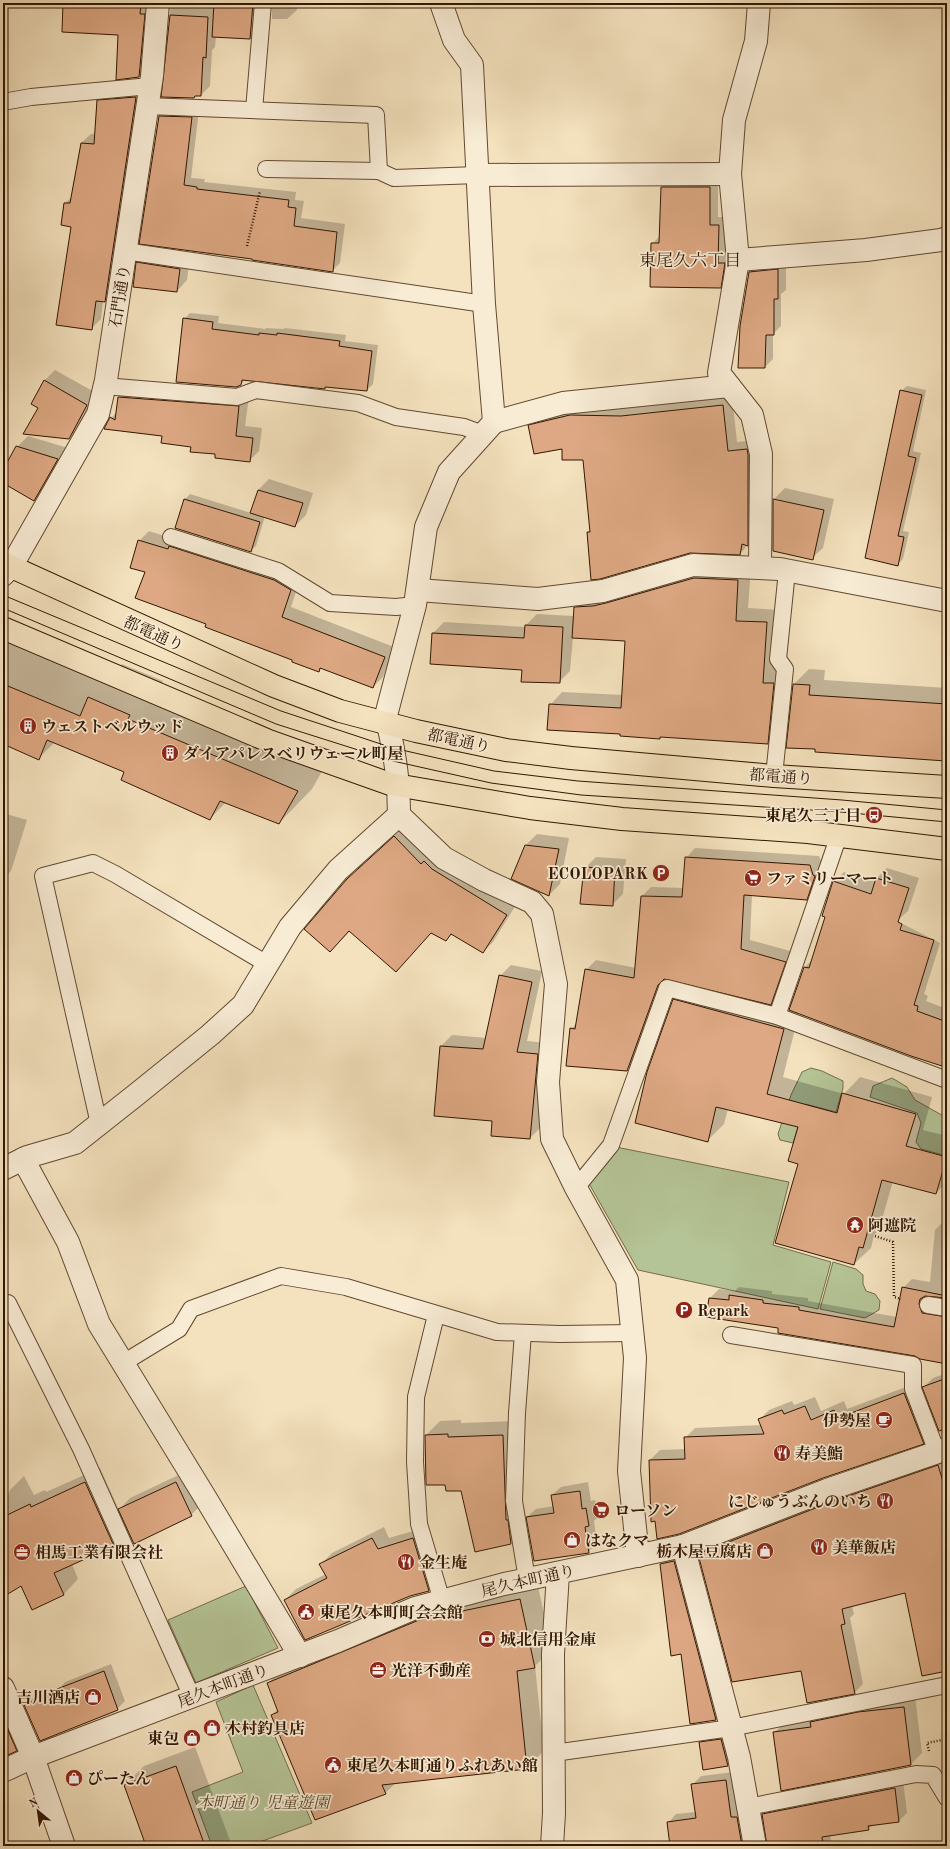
<svg xmlns="http://www.w3.org/2000/svg" width="950" height="1849" viewBox="0 0 950 1849" font-family="'Old Standard TT','Noto Serif JP',serif">
  <style>
    .green { fill: #b5c496; stroke: #746d4b }
    .shadow { fill: #0003 }
    .building { fill: #dda883; stroke: #321600 }
    .lines { fill: none; stroke-linecap: round; stroke-linejoin: round }
    .service-casing { stroke: #624930; stroke-width: 18 }
    .minor-casing { stroke: #624930; stroke-width: 24 }
    .primary-casing { stroke: #321600; stroke-width: 24 }
    .path { stroke: #321600; stroke-width: 2.5; stroke-dasharray: 1 2; stroke-linecap: butt }
    .service { stroke: #f8ecd5; stroke-width: 16 }
    .minor { stroke: #f8ecd5; stroke-width: 22 }
    .primary { stroke: #f4e2be; stroke-width: 22 }
    .tram { stroke: #321600; stroke-width: 1 }
    .labels { text-anchor: middle; stroke-width: 3.5; stroke-linejoin: round; paint-order: stroke }
    .street-label { font-size: 16px; fill: #321600; stroke: #f8ecd5 }
    .poi-label { font-size: 16px; font-weight: bold; fill: #321600; stroke: #f8ecd5; text-anchor: start }
    .park-label { font-size: 16px; font-style: italic; fill: #594a2d; stroke: #f8ecd5 }
    .neighbourhood-label { font-size: 17px; fill: #321600; stroke: #f8ecd5 }
  </style>
  <rect width="100%" height="100%" fill="#f4e2be"/>
  <filter id="stains"><feTurbulence type="fractalNoise" baseFrequency=".005" numOctaves="4"/><feColorMatrix values="0 0 0 0 .2 0 0 0 0 .09 0 0 0 0 .02 0 0 0 .5 -.17"/></filter>
  <radialGradient id="worn" r=".72"><stop offset=".6" stop-color="#630" stop-opacity="0"/><stop offset="1" stop-color="#630" stop-opacity=".3"/></radialGradient>
  <g class="green">
    <path d="M811 1068 822 1071 843 1081V1088L836 1112 805 1104 793 1143 780 1140 778 1134 791 1095 802 1072Z"/>
    <path d="M892 1078 907 1087 915 1100 947 1118V1156L921 1149 916 1142 921 1123 917 1113 870 1097 873 1086Z"/>
    <path d="M616 1147 789 1182 773 1245 831 1262 818 1309 638 1270 587 1180Z"/>
    <path d="M833 1262 856 1269 863 1275V1284L866 1291 875 1294 880 1301 879 1310 865 1318 820 1309Z"/>
    <path d="M246 1586 278 1648 196 1683 168 1620Z"/>
    <path d="M253 1685 312 1823 249 1846H212L192 1792 243 1772 216 1702Z"/>
  </g>
  <g class="shadow">
    <path d="M64 3H154L148 67 139 76 119 34Z"/>
    <path d="M171 3H262L259 29 250 38 216 36 215 47 212 50 210 86 201 95H196L194 97 163 96Z"/>
    <path d="M272 3H297V10L287 19H272Z"/>
    <path d="M145 88 114 292 103 301 101 319 91 329 72 226 65 203 72 197 81 143 91 134H96L98 101 107 92Z"/>
    <path d="M167 109 199 110 191 178 205 179 204 182 296 192 295 200 304 201 301 218 345 224 340 263 332 271 254 258 140 243 160 116Z"/>
    <path d="M670 178H718V217H727L729 278 720 287 652 244 661 235 662 187Z"/>
    <path d="M148 252 190 258 187 280 177 291 137 263Z"/>
    <path d="M786 262V290L781 294V326L773 334V359L765 367 750 272 758 264Z"/>
    <path d="M190 313 219 316 218 323 265 329 266 328 283 329 285 328 346 335 345 341 378 345 373 384 367 390 326 386 324 388 246 379 241 384 184 319Z"/>
    <path d="M55 370 98 394 80 427 69 438 39 407 44 381Z"/>
    <path d="M907 386 926 390 913 451 921 453 903 531 909 532 903 559 897 565 866 558 901 391Z"/>
    <path d="M129 387 249 397 245 426 262 428 259 451 249 461 216 453 163 435 106 428 111 418 117 412 119 397Z"/>
    <path d="M732 396 737 442 756 440 750 542 740 554 588 533 591 529 584 459 563 448 530 426 539 416Z"/>
    <path d="M28 436 68 448 45 489 34 500 3 482V472L17 447Z"/>
    <path d="M269 479 313 493 306 515 295 526 265 516 256 546 250 551 176 528 185 499 190 494 251 513 258 490Z"/>
    <path d="M785 488 834 499 823 548 812 558 774 550V499Z"/>
    <path d="M149 531 300 580 291 607 394 647 383 677 373 687 321 668 319 671 206 626 207 624 146 571 139 541Z"/>
    <path d="M708 565 751 567 748 608 779 610 775 670 786 671 780 730 767 743 661 736 659 738 621 733 550 705 562 692 623 695 626 641 573 637 570 671 559 682 433 633 444 622 526 627V625L537 614 574 616 575 608 588 595Z"/>
    <path d="M3 636 107 680 122 664 163 681 161 685 330 757 312 789 279 823 226 802 210 819 125 772 55 742 39 758 3 743Z"/>
    <path d="M809 669 825 670 824 680 947 688V758L945 760 816 751 794 684Z"/>
    <path d="M3 813 27 820 11 871 3 879Z"/>
    <path d="M405 826 516 905 493 942 483 952 452 934 446 940 432 932 396 970 350 931 330 951 359 868Z"/>
    <path d="M537 834 569 838 560 884 549 895 526 845Z"/>
    <path d="M695 848 819 856 823 866 816 890 806 899 752 895 750 940 794 952 780 994 770 1004 790 1010 805 967 812 960 828 911 834 882 844 872 876 882 877 878 887 868 919 878 908 911 897 921 940 943 924 994 928 996 926 1001 947 1009V1066L912 1055 799 1013 783 1077 844 1094 860 1077 932 1097 923 1130 947 1136V1182L936 1193 893 1181 879 1230 874 1235 871 1248 854 1264 799 1163V1126L728 1109 724 1124 707 1141 674 1000 690 984 666 978 636 1060 627 1070 571 1029 577 1023 586 970 596 960 636 968 642 896 651 887 684 888 686 858Z"/>
    <path d="M596 857 626 859 623 894 612 905 585 868Z"/>
    <path d="M511 965 542 971 527 1041 548 1043 541 1127 530 1138 493 1120 441 1046 452 1035 486 1038 500 976Z"/>
    <path d="M944 1221H947V1297L928 1295V1298L947 1307V1363L779 1327 710 1298 719 1289 735 1291 739 1287 772 1291V1294L808 1298V1301L897 1317 903 1288 912 1279 930 1282 935 1230Z"/>
    <path d="M947 1373V1436L942 1437 924 1387 933 1378Z"/>
    <path d="M914 1384 933 1433 923 1443 652 1521 650 1460 660 1450 686 1449 685 1438 695 1428 762 1425 759 1420 769 1410 792 1401 794 1405 815 1397 821 1411 844 1401 847 1409Z"/>
    <path d="M461 1420V1423L517 1421 519 1507 525 1529 511 1543 476 1550 462 1490 446 1484 426 1435 440 1421Z"/>
    <path d="M947 1457V1670L906 1592 852 1606 854 1614 850 1618 863 1684 854 1693 802 1670 699 1554 708 1545Z"/>
    <path d="M100 1468 119 1510 130 1498 187 1471 202 1504 191 1515 134 1543 129 1530 114 1545 72 1564 78 1579 64 1594 22 1585 3 1594V1510L10 1490 24 1476 34 1495 45 1490 46 1492Z"/>
    <path d="M588 1482 591 1501 595 1500 598 1517 594 1521 597 1543 588 1552 527 1517 536 1509 554 1506 552 1495 561 1487Z"/>
    <path d="M384 1527 389 1538 424 1528 439 1579 428 1590 285 1600 296 1589 326 1574 321 1564 332 1553Z"/>
    <path d="M683 1553 725 1711 716 1720 691 1723 682 1653 661 1564 670 1555Z"/>
    <path d="M537 1582 552 1649 535 1666 544 1751 526 1768 397 1782 385 1793 272 1715 278 1709 268 1683 286 1666 437 1603Z"/>
    <path d="M111 1664 125 1701 117 1709 25 1705 33 1698 60 1688 65 1682Z"/>
    <path d="M915 1696 922 1753 911 1764 782 1790 774 1733 785 1722Z"/>
    <path d="M3 1703 31 1735 16 1750 3 1756Z"/>
    <path d="M726 1734 733 1760 727 1765 700 1742 706 1737Z"/>
    <path d="M195 1747 232 1846H147L125 1785 144 1766Z"/>
    <path d="M734 1772 754 1846H671L668 1823 676 1814 696 1812 692 1785 701 1776Z"/>
    <path d="M903 1780 907 1813 899 1821 873 1825 868 1829 830 1835 832 1846H767L763 1814 771 1806Z"/>
  </g>
  <g class="building">
    <path d="M63 3H141L140 14H145L139 77 116 80 118 35 62 32Z"/>
    <path d="M214 3H253L250 39 212 37Z"/>
    <path d="M170 15 208 17 206 58 203 57 201 96H195L194 98 161 97Z"/>
    <path d="M136 97 105 302 96 301 92 330 56 325 71 227 61 225 64 203H70L81 143 94 144 97 100Z"/>
    <path d="M159 116 192 117 184 185 197 187V189L289 200 288 207 296 208 294 226 337 232 333 272 252 260V259L139 244Z"/>
    <path d="M661 187H710V225H719L718 263H725L721 288 650 287 651 243H659Z"/>
    <path d="M136 262 180 269 177 292 133 287Z"/>
    <path d="M778 269V299H774V335H766L765 368H738L740 326 749 272Z"/>
    <path d="M183 318 213 322 212 329 259 335V333L277 335V333L340 341 339 346 372 351 367 391 325 387V389L242 380 241 385 236 387 176 382Z"/>
    <path d="M44 380 87 405 69 439 23 434 38 408 31 404Z"/>
    <path d="M900 390 922 395 908 456 916 458 898 536 904 537 898 566 865 558Z"/>
    <path d="M118 397 239 406 236 436 253 438 250 462 215 458V454L190 452 191 447 161 443 162 436 104 429 110 417 115 420Z"/>
    <path d="M723 405 728 451 747 449 748 455V546L742 544 740 555 690 553 600 579 591 580 587 532H590L583 460H562V449L534 454 528 425 570 415 621 416Z"/>
    <path d="M16 446 58 459 34 501 3 483V470Z"/>
    <path d="M258 490 303 503 295 527 250 513Z"/>
    <path d="M184 499 260 522 251 552 175 528Z"/>
    <path d="M773 499 824 510 813 560 773 551Z"/>
    <path d="M138 540 168 549 169 546 274 580 291 590 282 617 385 657 373 688 320 668 319 672 292 662V660L205 627 206 624 135 598 145 572 130 568Z"/>
    <path d="M694 578 738 580 736 621 767 622 763 683H774L768 744 660 737V739L620 736V734L547 730 549 704 621 708 625 641 572 638 574 607 593 606 606 603Z"/>
    <path d="M525 625 563 627 560 683 521 682 522 670 430 664 432 633 524 638Z"/>
    <path d="M3 684 80 716 88 697 130 715 128 719 298 791 279 824 220 801 210 820 121 780 124 772 47 740 39 760 3 744Z"/>
    <path d="M793 684 810 685 809 695 947 704 946 761 815 752V749L786 748Z"/>
    <path d="M394 836 421 864 424 861 432 869 507 915 483 953 451 934 446 941 431 933 396 972 349 931 330 952 304 929 347 879Z"/>
    <path d="M525 845 559 849 549 896 511 879Z"/>
    <path d="M685 857 810 865 813 875 815 876 807 900 744 895 741 949 786 962 771 1005 664 979 658 985 627 1071 566 1066 570 1028 575 1029 585 969 634 978 641 896 682 897Z"/>
    <path d="M584 867 615 869 613 906 580 904Z"/>
    <path d="M876 878 909 888 898 922 902 924 900 930 934 940 914 1005 918 1006 917 1011 947 1022V1049L942 1066 911 1056 789 1010 804 967 809 968 825 917 822 916 833 881 871 894Z"/>
    <path d="M499 975 532 982 517 1052 538 1054 530 1139 491 1136 492 1121 434 1116 440 1046 483 1049Z"/>
    <path d="M673 999 784 1029 767 1094 837 1113 842 1093 916 1114 906 1146 947 1157 936 1194 882 1180 863 1248 859 1247 854 1265 775 1243 798 1164 788 1161 798 1127 716 1107 708 1142 635 1123 647 1072Z"/>
    <path d="M902 1287 947 1296V1298L925 1296 920 1299 919 1304 922 1313 947 1317V1364L920 1359 915 1356 778 1333V1328L706 1317 709 1298 729 1300V1295L763 1300V1303L799 1307V1310L894 1327Z"/>
    <path d="M947 1378V1428L939 1431 922 1387Z"/>
    <path d="M904 1393 924 1444 823 1478 679 1534 657 1539 655 1521 651 1522 649 1460 685 1459 684 1437 764 1434 758 1419 782 1410 784 1414 805 1406 811 1420 834 1410 838 1418Z"/>
    <path d="M448 1434V1437L503 1435 506 1520H508L511 1544 475 1552 461 1491H446L445 1485H426L425 1435Z"/>
    <path d="M938 1465 947 1495V1671L922 1676 905 1593 842 1609 845 1624 841 1625 855 1694 807 1703 801 1671 732 1682 698 1554 831 1502Z"/>
    <path d="M85 1482 114 1546 54 1573 64 1595 32 1610 21 1586 3 1597V1517L30 1504 31 1507Z"/>
    <path d="M176 1482 192 1516 134 1544 118 1509Z"/>
    <path d="M580 1491 582 1509 586 1508 589 1526 585 1527 589 1553 534 1561 526 1517 554 1513 551 1495Z"/>
    <path d="M372 1538 378 1549 413 1538 429 1591 410 1596 305 1640 284 1600 327 1578 319 1564Z"/>
    <path d="M674 1561 716 1720 690 1724 681 1654 671 1656 660 1564Z"/>
    <path d="M520 1599 535 1668 517 1671 527 1769 382 1785 386 1794 315 1820 271 1715 278 1712 267 1683 419 1620Z"/>
    <path d="M104 1671 118 1710 40 1741 24 1705 58 1692 57 1689Z"/>
    <path d="M904 1707 911 1765 781 1791 773 1732 811 1727 810 1722 858 1712Z"/>
    <path d="M3 1719 17 1751 3 1757Z"/>
    <path d="M721 1739 728 1766 703 1770 699 1742Z"/>
    <path d="M176 1766 205 1846H146L124 1785Z"/>
    <path d="M726 1780 731 1817H737L742 1846H670L667 1822 696 1818 691 1784Z"/>
    <path d="M895 1788 899 1822 868 1826 869 1830 822 1837 823 1846H767L762 1814Z"/>
  </g>
  <g class="lines">
    <defs>
      <g id="service">
        <path d="M3 102 31 97 150 86"/>
        <path d="M147 106 376 115 379 171"/>
        <path d="M254 110 263 3"/>
        <path d="M266 169 379 171 394 178 478 175"/>
        <path d="M125 251 484 304"/>
        <path d="M104 386 237 397 256 390 358 403 396 417 464 427 483 434"/>
        <path d="M171 537 278 571 330 603 396 607 415 605"/>
        <path d="M774 776 785 669 778 659 787 571"/>
        <path d="M777 1016 839 835"/>
        <path d="M99 1124 43 876 93 863 115 874 267 964"/>
        <path d="M576 1188 611 1145 667 988 777 1016 947 1080"/>
        <path d="M8 1303 81 1449 192 1697"/>
        <path d="M928 1305 947 1308"/>
        <path d="M436 1315 416 1397 415 1462 419 1524 442 1601"/>
        <path d="M523 1333 517 1413 514 1501 527 1579"/>
        <path d="M731 1335 913 1365V1389L937 1452"/>
        <path d="M123 1363 179 1329 191 1309 281 1276 346 1287 497 1332 560 1334 632 1333"/>
        <path d="M554 1753 731 1728 947 1685"/>
        <path d="M748 1807 916 1774 933 1775 947 1798"/>
      </g>
      <g id="minor">
        <path d="M759 3 756 41 734 120 730 174 738 260 719 373 752 415 761 454 760 568"/>
        <path d="M478 175 730 174"/>
        <path d="M738 260 866 250 941 240 947 238"/>
        <path d="M494 422 563 403 729 386"/>
        <path d="M3 575 11 567 98 414 106 380 152 76 158 3"/>
        <path d="M418 590 538 599 603 591 693 565 780 569 947 601"/>
        <path d="M384 723 415 605 426 527 449 472 494 422 484 304 472 65 454 40 441 3"/>
        <path d="M388 724C395 756 399 781 399 815L444 858 484 880 532 902 542 914 556 984 548 1082 552 1139 576 1188 627 1280 635 1358 629 1471 638 1556"/>
        <path d="M23 1159 68 1242 99 1324 205 1497 300 1656"/>
        <path d="M3 1169 27 1157 75 1143 137 1094 210 1035 243 1005 290 927 338 870 399 815"/>
        <path d="M683 1546 739 1757 755 1846"/>
        <path d="M3 1688 33 1757 64 1846"/>
        <path d="M3 1771 33 1757 338 1641 415 1608 504 1584 683 1546 827 1490 947 1449"/>
        <path d="M552 1846 554 1813 553 1654 558 1573"/>
      </g>
      <g id="primary">
        <path d="M3 563 274 686 340 711 416 731 506 750 571 758 774 776 947 787"/>
        <path d="M3 628 269 741 390 784 530 808 622 819 808 832 947 849"/>
      </g>
    </defs>
    <use href="#service" class="service-casing"/>
    <use href="#minor" class="minor-casing"/>
    <use href="#primary" class="primary-casing"/>
    <g class="path">
      <path d="M247 246 260 191"/>
      <path d="M875 1236 893 1242 894 1297 901 1299"/>
      <path d="M929 1751 927 1743 947 1739"/>
    </g>
    <use href="#service" class="service"/>
    <use href="#minor" class="minor"/>
    <use href="#primary" class="primary"/>
    <g class="tram">
      <path d="M3 595 281 711 393 748 494 771 578 781 842 800 947 810"/>
      <path d="M3 608 276 724 393 761 491 783 581 795 841 812 947 822"/>
    </g>
  </g>
  <defs>
    <symbol id="building-disc" viewBox="-11 -11 22 22"><circle r="9.5" fill="#8f2418" stroke="#f8ecd5"/><path d="M-4-6H4V6H1V3H-1V6H-4ZM-2.5-4.3h1.7v1.8h-1.7ZM.8-4.3h1.7v1.8H.8ZM-2.5-1h1.7V.8h-1.7ZM.8-1h1.7V.8H.8Z" fill="#fff"/></symbol>
    <symbol id="bus-disc" viewBox="-11 -11 22 22"><circle r="9.5" fill="#8f2418" stroke="#f8ecd5"/><path d="M-5-6H5V4H4V6H2V4H-2V6H-4V4H-5ZM-3.5-4V0h7V-4ZM-3.5 1.2v1.5H-2V1.2ZM2 1.2v1.5H3.5V1.2Z" fill="#fff"/></symbol>
    <symbol id="parking-disc" viewBox="-11 -11 22 22"><circle r="9.5" fill="#8f2418" stroke="#f8ecd5"/><path d="M-3.5-5.5H1a3.5 3.5 0 0 1 0 7H-1V5.5H-3.5ZM-1-3.4V-.6H.8a1.4 1.4 0 0 0 0-2.8Z" fill="#fff"/></symbol>
    <symbol id="supermarket-disc" viewBox="-11 -11 22 22"><circle r="9.5" fill="#8f2418" stroke="#f8ecd5"/><path d="M-6-5.5h2.5l.6 2H6L4.5 2H-2.5L-4.4-4H-6ZM-1.5 3.2a1.3 1.3 0 1 0 .1 0ZM3 3.2a1.3 1.3 0 1 0 .1 0Z" fill="#fff"/></symbol>
    <symbol id="temple-disc" viewBox="-11 -11 22 22"><circle r="9.5" fill="#8f2418" stroke="#f8ecd5"/><path d="M0-6L5-2H3V0L6.5 2.5H4V6H1.5V3h-3V6H-4V2.5H-6.5L-3 0V-2H-5Z" fill="#fff"/></symbol>
    <symbol id="cafe-disc" viewBox="-11 -11 22 22"><circle r="9.5" fill="#8f2418" stroke="#f8ecd5"/><path d="M-5.5-4.5H6V0H3Q3 3.5 0 3.5H-2.5Q-5.5 3.5-5.5 0ZM3-3.2v2h1.7v-2ZM-6 4.5H4V6H-6Z" fill="#fff"/></symbol>
    <symbol id="restaurant-disc" viewBox="-11 -11 22 22"><circle r="9.5" fill="#8f2418" stroke="#f8ecd5"/><path d="M-5-6h1v4h1v-4h1v4h1v-4h1v5L-1.5 .5V6h-2V.5L-5-1ZM5-6V6H3V1.5H1.5Q1.5-4 5-6Z" fill="#fff"/></symbol>
    <symbol id="shop-disc" viewBox="-11 -11 22 22"><circle r="9.5" fill="#8f2418" stroke="#f8ecd5"/><path d="M-5-2.5h2.3a2.7 3.5 0 0 1 5.4 0H5L5.5 6h-11ZM-1.5-2.5h3a1.5 2.3 0 0 0-3 0Z" fill="#fff"/></symbol>
    <symbol id="office-disc" viewBox="-11 -11 22 22"><circle r="9.5" fill="#8f2418" stroke="#f8ecd5"/><path d="M-6-3h4V-5.5h4V-3h4V5H-6ZM-1-4.5V-3h2v-1.5ZM-6 0V1H6V0Z" fill="#fff"/></symbol>
    <symbol id="civic-disc" viewBox="-11 -11 22 22"><circle r="9.5" fill="#8f2418" stroke="#f8ecd5"/><path d="M-.6-6.5H3V-4.5H.6V-3L4-1V1h2V6H-6V1h2V-1L-.6-3ZM-1.2 2.5V6h2.4V2.5Z" fill="#fff"/></symbol>
    <symbol id="bank-disc" viewBox="-11 -11 22 22"><circle r="9.5" fill="#8f2418" stroke="#f8ecd5"/><path d="M-6-4H6V4H-6ZM0-2.3a2.3 2.3 0 1 0 0 4.6a2.3 2.3 0 1 0 0-4.6Z" fill="#fff"/></symbol>
  </defs>
  <g fill-rule="evenodd">
    <use href="#building-disc" x="18" y="716" width="20" height="20"/>
    <use href="#building-disc" x="160" y="743" width="20" height="20"/>
    <use href="#bus-disc" x="864" y="805" width="20" height="20"/>
    <use href="#parking-disc" x="651" y="863" width="20" height="20"/>
    <use href="#supermarket-disc" x="743" y="868" width="20" height="20"/>
    <use href="#temple-disc" x="845" y="1215" width="20" height="20"/>
    <use href="#parking-disc" x="674" y="1300" width="20" height="20"/>
    <use href="#cafe-disc" x="874" y="1410" width="20" height="20"/>
    <use href="#restaurant-disc" x="772" y="1443" width="20" height="20"/>
    <use href="#restaurant-disc" x="875" y="1491" width="20" height="20"/>
    <use href="#supermarket-disc" x="591" y="1500" width="20" height="20"/>
    <use href="#shop-disc" x="562" y="1530" width="20" height="20"/>
    <use href="#restaurant-disc" x="809" y="1537" width="20" height="20"/>
    <use href="#shop-disc" x="755" y="1541" width="20" height="20"/>
    <use href="#office-disc" x="12" y="1542" width="20" height="20"/>
    <use href="#restaurant-disc" x="396" y="1552" width="20" height="20"/>
    <use href="#civic-disc" x="296" y="1602" width="20" height="20"/>
    <use href="#bank-disc" x="477" y="1629" width="20" height="20"/>
    <use href="#office-disc" x="368" y="1660" width="20" height="20"/>
    <use href="#shop-disc" x="83" y="1687" width="20" height="20"/>
    <use href="#shop-disc" x="202" y="1718" width="20" height="20"/>
    <use href="#shop-disc" x="182" y="1728" width="20" height="20"/>
    <use href="#civic-disc" x="323" y="1755" width="20" height="20"/>
    <use href="#shop-disc" x="64" y="1768" width="20" height="20"/>
  </g>
  <g class="labels">
    <g class="street-label">
      <text transform="translate(119 296) rotate(-81)" y="6">石門通り</text>
      <text transform="translate(154 633) rotate(24)" y="6">都電通り</text>
      <text transform="translate(459 740) rotate(12)" y="6">都電通り</text>
      <text transform="translate(781 776) rotate(4)" y="6">都電通り</text>
      <text transform="translate(528 1580) rotate(-13)" y="6">尾久本町通り</text>
      <text transform="translate(223 1685) rotate(-21)" y="6">尾久本町通り</text>
    </g>
    <g class="poi-label">
      <text x="41" y="732">ウェストベルウッド</text>
      <text x="183" y="759">ダイアパレスベリウェール町屋</text>
      <text x="861" y="821" text-anchor="end">東尾久三丁目</text>
      <text x="648" y="879" text-anchor="end">ECOLOPARK</text>
      <text x="766" y="884">ファミリーマート</text>
      <text x="868" y="1231">阿遮院</text>
      <text x="697" y="1316">Repark</text>
      <text x="871" y="1426" text-anchor="end">伊勢屋</text>
      <text x="795" y="1459">寿美鮨</text>
      <text x="872" y="1507" text-anchor="end">にじゅうぶんのいち</text>
      <text x="614" y="1516">ローソン</text>
      <text x="585" y="1546">はなクマ</text>
      <text x="832" y="1553">美華飯店</text>
      <text x="752" y="1557" text-anchor="end">栃木屋豆腐店</text>
      <text x="35" y="1558">相馬工業有限会社</text>
      <text x="419" y="1568">金生庵</text>
      <text x="319" y="1618">東尾久本町町会会館</text>
      <text x="500" y="1645">城北信用金庫</text>
      <text x="391" y="1676">光洋不動産</text>
      <text x="80" y="1703" text-anchor="end">吉川酒店</text>
      <text x="225" y="1734">木村釣具店</text>
      <text x="179" y="1744" text-anchor="end">東包</text>
      <text x="346" y="1771">東尾久本町通りふれあい館</text>
      <text x="87" y="1784">ぴーたん</text>
    </g>
    <g class="park-label">
      <text x="263" y="1808">本町通り 児童遊園</text>
    </g>
    <g class="neighbourhood-label">
      <text x="690" y="266">東尾久六丁目</text>
    </g>
  </g>
  <rect width="950" height="1849" fill="none" stroke="#f4e2be" stroke-width="16"/>
  <rect x="4" y="4" width="942" height="1841" fill="none" stroke="#321600" stroke-width="2"/>
  <rect x="8" y="8" width="934" height="1833" fill="none" stroke="#321600"/>
  <g transform="translate(38 1811) rotate(331)" stroke="#f8ecd5" stroke-width="3" paint-order="stroke">
  <path d="M0-3L7 15L0 10L-7 15Z" fill="#321600"/>
  <text y="-6" font-size="11" font-weight="bold" text-anchor="middle" fill="#321600">N</text>
  </g>
  <rect width="100%" height="100%" filter="url(#stains)"/>
  <rect width="100%" height="100%" fill="url(#worn)"/>
</svg>
